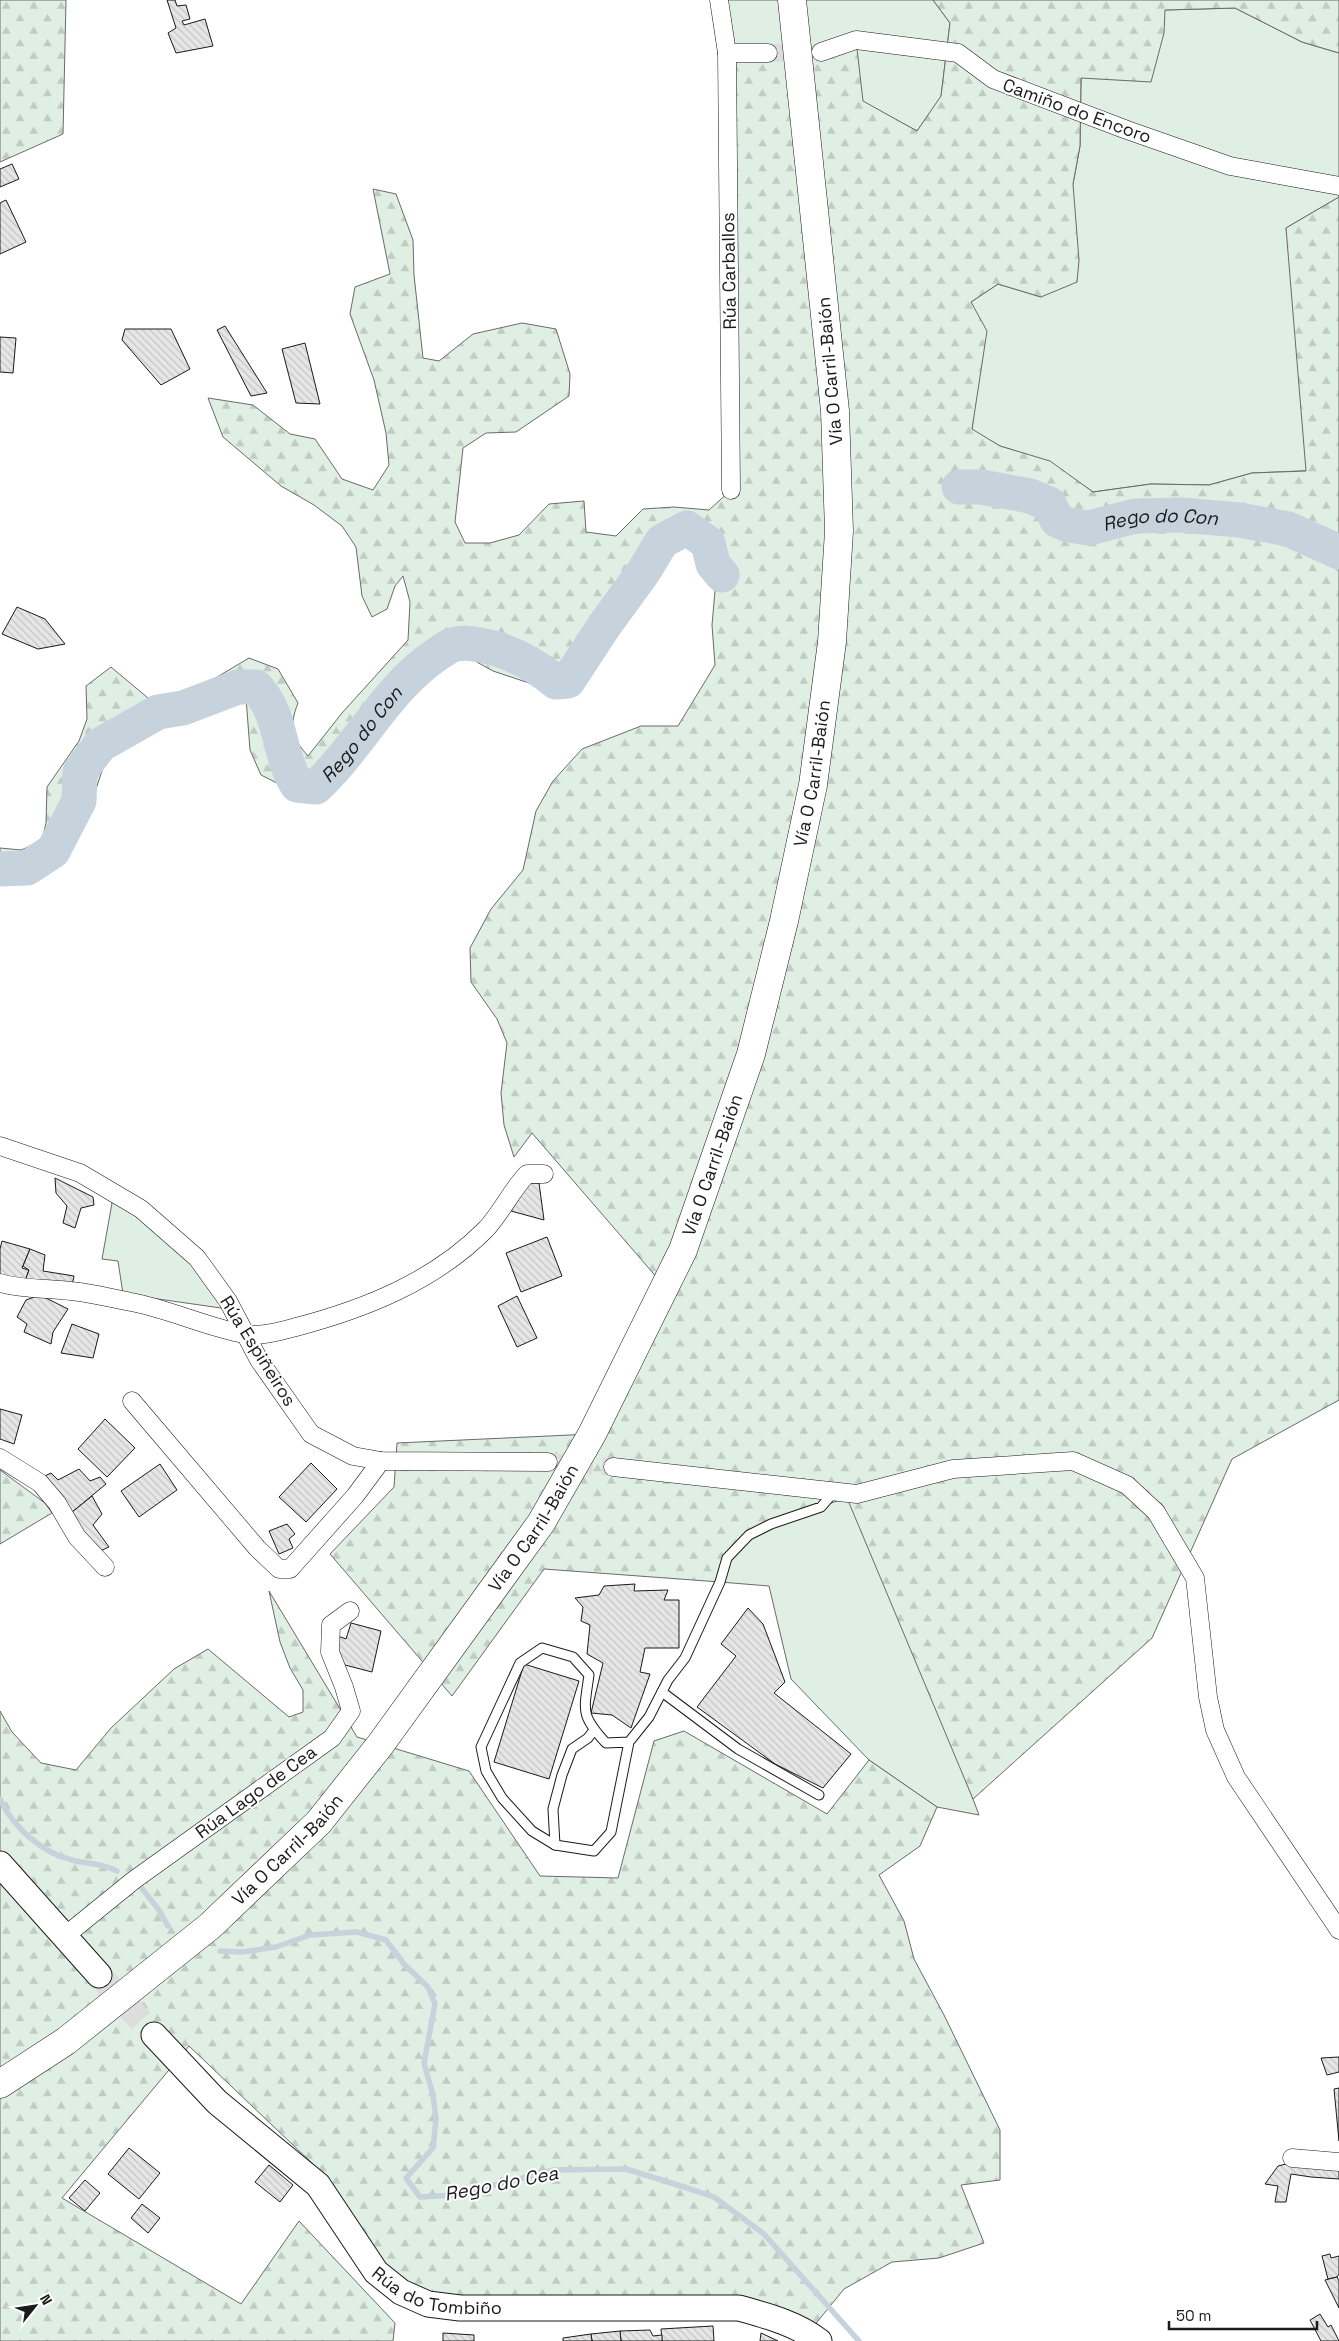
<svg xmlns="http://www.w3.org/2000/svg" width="1339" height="2341" viewBox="0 0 1339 2341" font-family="'Space Grotesk',sans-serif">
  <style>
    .green { fill: #e0efe3; stroke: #6a6a6a }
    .forest { fill: url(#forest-firs); stroke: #6a6a6a }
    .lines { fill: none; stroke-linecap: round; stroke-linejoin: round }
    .stream { stroke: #c6d2dc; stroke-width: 5.5 }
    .river { stroke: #c6d2dc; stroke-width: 35 }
    .building { fill: url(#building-back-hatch); stroke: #1a1a1a }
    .street-tunnel { stroke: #ddd; stroke-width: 18; stroke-dasharray: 18 9; stroke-linecap: butt }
    .secondary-tunnel { stroke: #ddd; stroke-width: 25; stroke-dasharray: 25 12; stroke-linecap: butt }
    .lane-casing { stroke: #1a1a1a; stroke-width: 11 }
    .street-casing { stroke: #1a1a1a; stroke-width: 19 }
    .secondary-casing { stroke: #1a1a1a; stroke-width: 27 }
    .highway-casing { stroke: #1a1a1a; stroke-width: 29 }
    .lane { stroke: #fff; stroke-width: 9 }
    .street { stroke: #fff; stroke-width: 18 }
    .secondary { stroke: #fff; stroke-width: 25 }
    .highway { stroke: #fff; stroke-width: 28 }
    .labels { text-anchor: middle; stroke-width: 4; stroke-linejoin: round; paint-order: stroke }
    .street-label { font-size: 18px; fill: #1a1a1a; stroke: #fff }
    .water-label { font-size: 19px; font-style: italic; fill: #1a1a1a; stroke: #fff }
  </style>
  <defs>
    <pattern id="forest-firs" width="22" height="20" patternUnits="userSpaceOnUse" patternTransform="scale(1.25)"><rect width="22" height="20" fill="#e0efe3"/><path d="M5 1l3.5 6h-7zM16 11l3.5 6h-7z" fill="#c0ccc2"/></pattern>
    <pattern id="building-back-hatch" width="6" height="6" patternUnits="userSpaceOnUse" patternTransform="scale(1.25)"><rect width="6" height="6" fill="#e6e6e6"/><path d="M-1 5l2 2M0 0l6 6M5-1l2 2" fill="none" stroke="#c5c5c5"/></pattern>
  </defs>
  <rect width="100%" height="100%" fill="#fff"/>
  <g class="green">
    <path d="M719 0H933L950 23 941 97 917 131 863 102 821 52 727 53Z"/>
    <path d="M1235 8 1302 42 1339 53V197L1286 228 1325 470 1252 473 1209 485 1151 484 1093 492 1050 462 1000 446 972 430 975 403 971 302 998 284 1041 297 1073 184 1080 146 1081 78 1164 10Z"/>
    <path d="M103 1186 197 1258 236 1317 221 1308 123 1294 118 1261 102 1259 112 1203Z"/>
    <path d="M857 1494 973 1799 979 1815 937 1807 869 1760 791 1679 769 1586 720 1582 727 1558 771 1524Z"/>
  </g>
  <g class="forest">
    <path d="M0 0H66L63 134 0 162Z"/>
    <path d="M933 0H1339V53L1302 42 1235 8 1165 10 1164 33 1151 82 1081 78 1080 146 1073 184 1079 260 1077 282 1041 297 998 284 971 302 987 331 972 429 1000 446 1050 461 1093 492 1151 484 1209 485 1252 473 1306 471 1286 228 1339 197V1400L1232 1459 1152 1638 973 1799 842 1486 821 1507 749 1535 727 1558 720 1582 544 1569 452 1696 330 1554 394 1487 397 1443 592 1434 665 1287 532 1133 514 1157 504 1125 501 1093 507 1043 497 1019 471 982 470 948 491 909 523 870 536 811 553 781 582 749 641 726H678L715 665 712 625 715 591 702 559 689 541 669 553 576 684 556 692 493 671 466 656 444 668 411 694 336 789 311 800 261 775 250 750 246 698 165 725 125 742 103 768 89 810 72 840 58 859 17 879 0 876V848L21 850 42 841 46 823 47 787 79 741 87 719 86 686 111 667 154 703 192 692 249 658 278 669 298 703C289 726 291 737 308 756L342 713 408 640 410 602 403 576 395 586 387 609 372 617 362 596 356 547 342 526 314 505 281 486 223 437 208 398 253 405 290 434 315 439 342 479 373 490 389 465 386 433 374 380 350 314 355 287 390 274 373 189 396 194 413 240 414 275 423 358 439 361 473 334 522 323 556 329 570 374 569 396 516 432 486 433 463 448 455 522 465 543H490L519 535 549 504 584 501 586 532 616 536 643 509 674 507 709 510 731 490 727 53 821 52 856 40 863 101 917 131 941 96 950 23Z"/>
    <path d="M0 1470 45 1503 52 1513 0 1544Z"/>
    <path d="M269 1591 357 1737 469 1771 540 1876 618 1878 654 1741 684 1731 827 1814 869 1760 937 1807 920 1846 879 1875 904 1921 914 1959 944 2015 1000 2130V2180L961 2185 984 2243 939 2258 892 2262 844 2289 808 2333 739 2308H460L401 2292 314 2165 189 2046 62 2198 241 2304 299 2221 395 2323 393 2341H0V1711L12 1732 41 1763 76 1770 111 1728 174 1669 208 1649 289 1717 303 1712V1690L290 1668 280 1642Z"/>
  </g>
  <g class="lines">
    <g class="stream">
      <path d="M0 1799C13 1827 42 1853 72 1860 87 1864 102 1863 117 1871"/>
      <path d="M140 1886 159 1910 168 1926"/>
      <path d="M220 1951 242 1952 276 1947 310 1935 357 1932 386 1940 404 1964 428 1987 435 2004 424 2063 433 2095 436 2119 433 2148 406 2178 420 2197 455 2195 554 2170 626 2169 681 2186 714 2197 764 2234 859 2341"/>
    </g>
    <g class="river">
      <path id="s1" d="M959 487H981L1030 496 1049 504 1057 520 1068 525 1089 528 1135 516 1182 515 1239 520 1288 529 1339 552"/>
      <path id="s2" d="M0 869 27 868 53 851 79 801 80 772 100 745 158 712 183 708 238 687H256C282 713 278 755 297 785L316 787C360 746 386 689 436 655 441 652 447 647 452 645 468 641 481 645 497 649 519 656 538 667 556 682L568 681 604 626 644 571 662 541 687 528 708 543 713 564 722 575"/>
    </g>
  </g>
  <g class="building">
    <path d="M167 0H175L177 6 186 5 190 19 182 21 184 25 205 19 213 46 176 53 168 33 176 28Z"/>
    <path d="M12 164 19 179 0 187V169Z"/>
    <path d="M6 200 26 242 0 254V203Z"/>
    <path d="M225 326 267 393 251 396 217 330Z"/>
    <path d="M125 329H171L190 369 161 385 122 340Z"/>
    <path d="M0 337 16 338 13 373 0 372Z"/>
    <path d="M305 343 320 404 296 403 282 349Z"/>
    <path d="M17 607 45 619 65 644 38 649 2 634Z"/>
    <path d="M55 1178 93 1197 94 1205 81 1208 75 1228 63 1223 67 1206 56 1193Z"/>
    <path d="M529 1183H539L544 1220 511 1211Z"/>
    <path d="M547 1237 562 1276 521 1292 506 1253Z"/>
    <path d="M2 1241 30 1249 22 1268 29 1270 25 1281 0 1278V1249Z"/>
    <path d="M30 1249 45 1255 43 1271 74 1276 72 1286 40 1280 25 1281 29 1270 23 1266Z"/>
    <path d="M40 1295 68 1309 53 1332 51 1344 24 1332 27 1324 17 1317 26 1300Z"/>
    <path d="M517 1296 537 1338 517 1347 498 1306Z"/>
    <path d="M72 1324 99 1334 93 1358 61 1353Z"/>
    <path d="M0 1409 22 1415 14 1444 0 1439Z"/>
    <path d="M105 1419 135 1448 107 1477 78 1449Z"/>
    <path d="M311 1463 337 1489 306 1522 279 1497Z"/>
    <path d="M160 1464 177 1490 139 1517 121 1491Z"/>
    <path d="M79 1469 90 1481 100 1477 106 1484 71 1513 45 1476 51 1473 58 1480Z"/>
    <path d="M92 1496 102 1514 93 1525 109 1547 98 1552 71 1513Z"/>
    <path d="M287 1524 295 1534 289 1539 293 1548 279 1554 269 1531Z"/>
    <path d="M635 1584 634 1591 668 1590 664 1600H679V1648H645L640 1672 650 1674 631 1728 612 1715 591 1713 603 1663 587 1654 590 1625 581 1621 583 1607 575 1598 599 1595 604 1586Z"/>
    <path d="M748 1608 763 1624 785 1682 774 1693 851 1754 823 1788 775 1764 697 1707 736 1656 721 1644Z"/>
    <path d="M351 1623 381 1631 372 1672 341 1664 335 1648 338 1636 346 1639Z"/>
    <path d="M524 1664 579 1681 549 1779 494 1762Z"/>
    <path d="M1339 2057V2072L1327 2075 1321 2058Z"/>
    <path d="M1339 2088V2141L1334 2089Z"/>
    <path d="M129 2148 160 2173 139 2199 108 2174Z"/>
    <path d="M1286 2164 1339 2169V2179L1311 2177 1291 2174 1286 2202H1275L1278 2186 1265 2184 1278 2166Z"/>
    <path d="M269 2165 293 2185 280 2202 255 2182Z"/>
    <path d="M85 2180 100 2193 85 2211 69 2198Z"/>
    <path d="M142 2204 160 2218 148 2233 131 2218Z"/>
    <path d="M1330 2254 1331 2258 1339 2256V2274L1337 2277 1328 2279 1322 2256Z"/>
    <path d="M1337 2277 1339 2281V2308L1325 2280Z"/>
    <path d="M1320 2314 1328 2327 1331 2325 1339 2341H1321L1310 2320Z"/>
    <path d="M713 2326 714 2341H662L661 2329Z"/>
    <path d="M650 2330 653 2336 662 2335V2341H621L620 2331Z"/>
    <path d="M620 2331 621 2341H592L591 2334Z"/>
    <path d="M443 2333 474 2335V2341H443Z"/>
    <path d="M761 2333 778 2341H760Z"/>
    <path d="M591 2334 592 2341H563V2338Z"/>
  </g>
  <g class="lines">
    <g class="street-tunnel">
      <path d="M768 53 821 52"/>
      <path d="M548 1462 613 1467"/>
    </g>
    <path class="secondary-tunnel" d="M99 1975 154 2035"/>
    <defs>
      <g id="lane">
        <path d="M662 1692 738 1749 819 1795"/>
        <path d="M629 1742 611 1832 594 1851 555 1845 532 1831 502 1798 486 1771 481 1747 520 1663 542 1648 573 1657 589 1675C584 1711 580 1715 606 1743L629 1742 649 1717 668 1680 685 1658 720 1582 727 1558 749 1535 771 1524 821 1507 834 1492"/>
        <path d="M555 1845 553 1809 562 1775 572 1749 588 1738 594 1730"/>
      </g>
      <g id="street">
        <path d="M719 0 727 53H768"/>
        <path d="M821 52 856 40 958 53 993 79 1127 130 1230 166 1339 186"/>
        <path d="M727 53 731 490"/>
        <path d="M0 1146 80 1173 141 1209 197 1258 228 1301 259 1360 311 1434 353 1456 381 1461 548 1462"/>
        <path d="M0 1283C24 1290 47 1288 71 1291 91 1293 111 1298 131 1302 169 1309 206 1327 244 1334 260 1337 281 1331 296 1327 365 1309 435 1281 486 1229 501 1213 511 1191 527 1174H544"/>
        <path d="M132 1401 257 1548 279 1569H290L355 1496 381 1461"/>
        <path d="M0 1458 40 1483 57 1503 77 1537 105 1567"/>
        <path d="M613 1467 857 1494 953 1469 1073 1461 1127 1485 1156 1512 1195 1578 1208 1697 1215 1730 1236 1777 1339 1930"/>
        <path d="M65 1936 134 1880 332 1738 351 1711 344 1687 330 1652 331 1625 350 1611"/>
        <path d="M1292 2158 1339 2162"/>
      </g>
      <g id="secondary">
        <path d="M0 1864 99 1975"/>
        <path id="s3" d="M154 2035 217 2102 318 2185 376 2272 401 2292 428 2304 460 2308H739C767 2316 795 2323 819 2341"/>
      </g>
      <g id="highway">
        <path id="s4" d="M0 2084 66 2041 210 1926 319 1822 380 1745 541 1523 592 1434 683 1250 751 1054 784 921 813 785 832 642 839 531 835 411 792 0"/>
      </g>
    </defs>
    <use href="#lane" class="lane-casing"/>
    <use href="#street" class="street-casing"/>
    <use href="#secondary" class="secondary-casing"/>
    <use href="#highway" class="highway-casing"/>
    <use href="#lane" class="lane"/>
    <use href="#street" class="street"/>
    <use href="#secondary" class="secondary"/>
    <use href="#highway" class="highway"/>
  </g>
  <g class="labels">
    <g class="street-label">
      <text transform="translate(1077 111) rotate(20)" y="6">Camiño do Encoro</text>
      <text transform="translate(729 271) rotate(-91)" y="6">Rúa Carballos</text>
      <text transform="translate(830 371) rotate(-95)" y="6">Vía O Carril-Baión</text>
      <text dy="6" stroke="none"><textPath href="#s4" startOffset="1589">Vía O Carril-Baión</textPath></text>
      <text dy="6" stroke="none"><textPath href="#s4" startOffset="1184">Vía O Carril-Baión</textPath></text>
      <text transform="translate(258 1351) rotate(58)" y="6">Rúa Espiñeiros</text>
      <text dy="6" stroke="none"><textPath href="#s4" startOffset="778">Vía O Carril-Baión</textPath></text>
      <text transform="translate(256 1792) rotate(-36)" y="6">Rúa Lago de Cea</text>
      <text dy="6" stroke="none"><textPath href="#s4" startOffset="372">Vía O Carril-Baión</textPath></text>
      <text dy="6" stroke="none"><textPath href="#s3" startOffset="394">Rúa do Tombiño</textPath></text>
    </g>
    <g class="water-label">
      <text dy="7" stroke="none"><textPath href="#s1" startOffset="216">Rego do Con</textPath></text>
      <text dy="7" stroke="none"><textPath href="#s2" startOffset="542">Rego do Con</textPath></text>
      <text transform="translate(501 2183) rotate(-11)" y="7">Rego do Cea</text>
    </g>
  </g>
  <g transform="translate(35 2306) rotate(60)" stroke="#ffffff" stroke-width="4" paint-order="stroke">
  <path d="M0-4L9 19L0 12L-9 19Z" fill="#1a1a1a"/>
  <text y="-8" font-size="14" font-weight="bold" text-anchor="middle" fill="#1a1a1a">N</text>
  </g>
  <path d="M1169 2321v8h148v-8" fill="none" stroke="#1a1a1a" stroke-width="2.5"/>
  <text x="1176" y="2321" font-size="15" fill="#1a1a1a" stroke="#ffffff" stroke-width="4" paint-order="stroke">50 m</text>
</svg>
